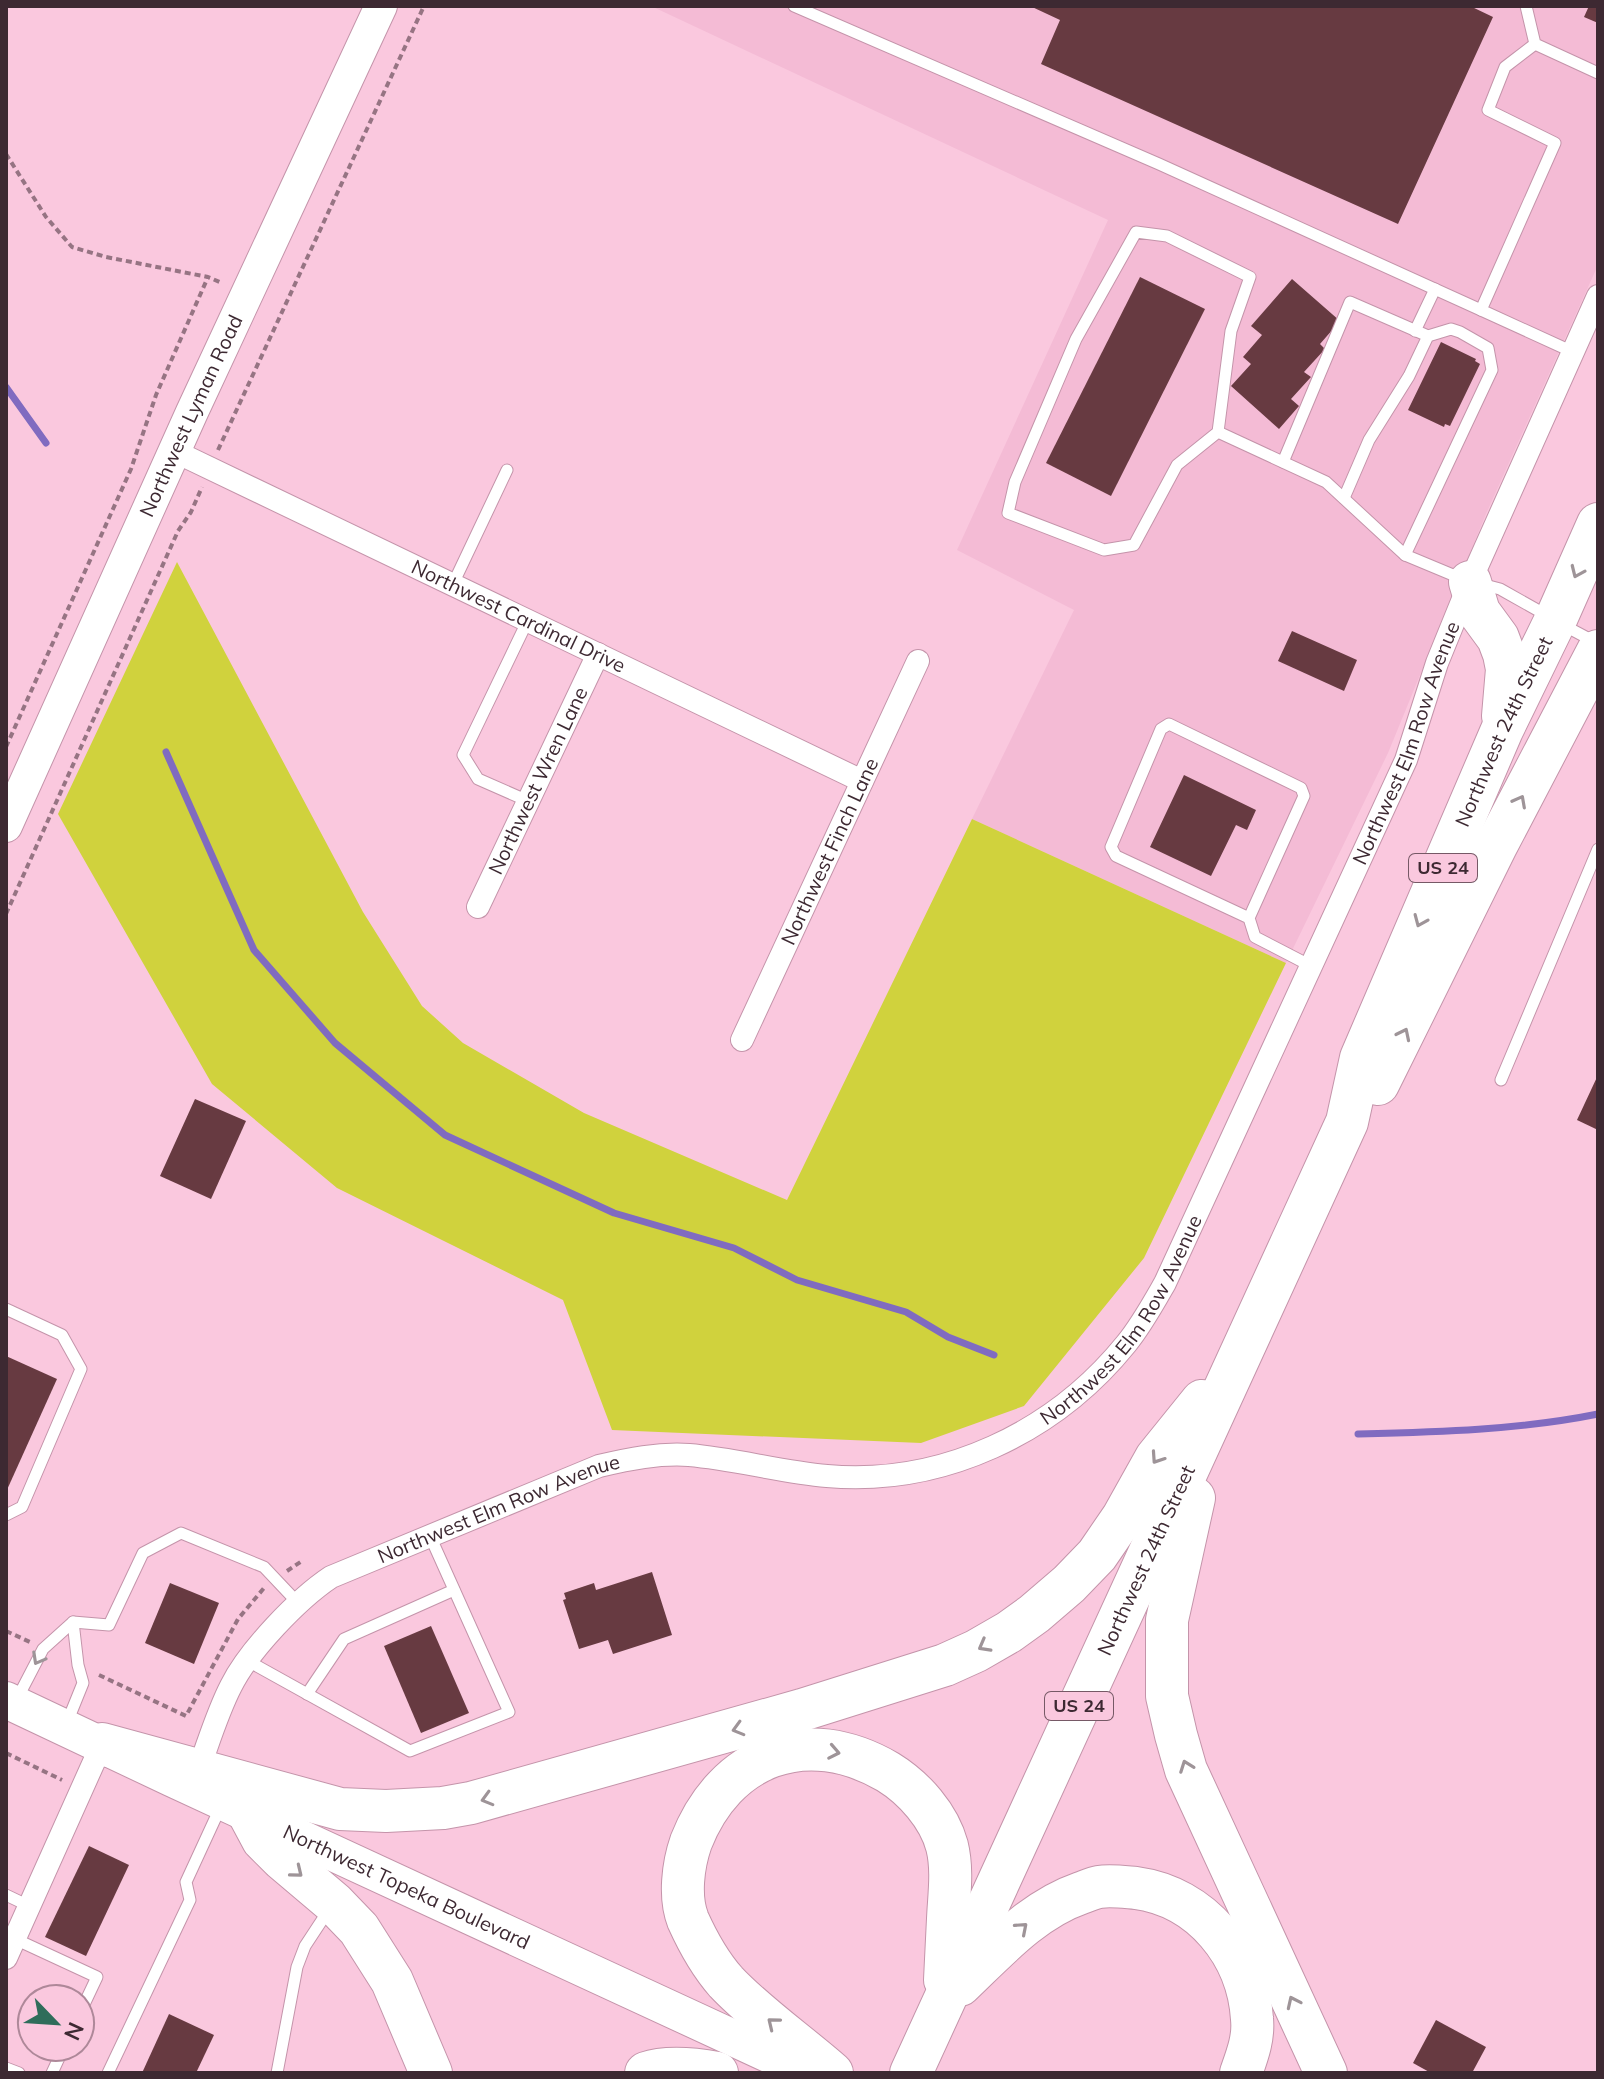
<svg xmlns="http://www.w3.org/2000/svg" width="1604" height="2079" viewBox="0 0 1604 2079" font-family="Mulish,sans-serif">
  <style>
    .built { fill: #f4bbd5 }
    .green { fill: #d0d23d }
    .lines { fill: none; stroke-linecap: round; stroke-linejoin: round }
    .stream { stroke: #806bc0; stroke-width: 7 }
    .building { fill: #673a41 }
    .lane-casing { stroke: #c494aa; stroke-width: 13 }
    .street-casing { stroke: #c494aa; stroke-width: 24 }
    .secondary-casing { stroke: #c494aa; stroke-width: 34 }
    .primary-casing { stroke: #c494aa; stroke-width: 38 }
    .highway-casing { stroke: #c494aa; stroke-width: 44 }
    .path { stroke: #967483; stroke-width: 4; stroke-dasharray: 6 4; stroke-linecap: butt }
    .lane { stroke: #fff; stroke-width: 11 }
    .street { stroke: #fff; stroke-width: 22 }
    .secondary { stroke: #fff; stroke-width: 32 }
    .primary { stroke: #fff; stroke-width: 36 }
    .highway { stroke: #fff; stroke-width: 42 }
    .oneway { stroke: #9e9498 }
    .labels { text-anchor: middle; stroke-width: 8; stroke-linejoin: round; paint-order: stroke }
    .shield { fill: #fac8de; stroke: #765966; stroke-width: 2 }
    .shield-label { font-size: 18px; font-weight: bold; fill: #3d2932 }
    .street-label { font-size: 20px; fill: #3d2932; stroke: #fac8de }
  </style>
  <rect width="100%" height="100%" fill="#fac8de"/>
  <path class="built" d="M651 6H1598V265L1486 514 1388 753 1286 963 972 819 1074 610 957 550 1108 220Z"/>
  <path class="green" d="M177 562 363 912 422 1006 463 1043 584 1113 787 1200 972 819 1286 963 1144 1258 1024 1406 921 1443 612 1430 563 1300 337 1188 212 1084 58 814Z"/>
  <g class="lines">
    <g class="stream">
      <path d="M6 387 46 443"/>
      <path d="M166 752 254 950 335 1043 445 1135 614 1213 734 1248 797 1280 906 1312 948 1337 994 1355"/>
      <path d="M1358 1434C1438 1432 1519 1430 1598 1414"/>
    </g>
  </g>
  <g class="building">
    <path d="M1030 6H1470L1493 17 1398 224 1041 64 1060 20Z"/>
    <path d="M1589 6H1598V23L1584 17Z"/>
    <path d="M1140 277 1205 309 1111 496 1046 463Z"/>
    <path d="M1292 279 1340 321 1320 344 1325 349 1304 372 1311 377 1291 399 1299 406 1279 429 1231 386 1251 364 1243 357 1262 335 1251 326Z"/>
    <path d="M1441 342 1476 359 1475 361 1480 364 1450 426 1445 424 1444 427 1408 410Z"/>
    <path d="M1292 631 1357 660 1344 691 1278 661Z"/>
    <path d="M1184 775 1256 810 1247 830 1236 825 1211 876 1150 847Z"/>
    <path d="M1598 1075V1130L1577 1120Z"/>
    <path d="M195 1099 246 1121 211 1199 160 1176Z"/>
    <path d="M6 1356 57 1379 6 1492Z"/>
    <path d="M652 1572 672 1635 613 1654 608 1640 579 1649 563 1600 566 1599 564 1593 594 1583 596 1590Z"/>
    <path d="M170 1583 219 1603 194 1664 145 1643Z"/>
    <path d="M431 1626 469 1713 421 1733 384 1646Z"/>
    <path d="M89 1846 129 1865 86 1956 45 1937Z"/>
    <path d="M169 2014 214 2035 196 2073H142Z"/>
    <path d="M1436 2020 1486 2047 1472 2073H1431L1413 2063Z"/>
  </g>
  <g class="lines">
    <defs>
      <g id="lane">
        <path d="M794 6 1159 164 1481 310"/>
        <path d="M1526 6 1535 44 1598 73"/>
        <path d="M1535 44 1505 67 1488 110 1555 143 1481 310 1573 352"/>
        <path d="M1415 331 1435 289"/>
        <path d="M1218 432 1231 331 1250 277 1167 236 1136 232 1076 339 1015 482 1008 513 1104 550 1134 545 1177 465 1218 432 1326 482 1405 555 1465 580"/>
        <path d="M1283 462 1350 302 1428 336"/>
        <path d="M1344 498 1369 440 1409 376 1428 336 1451 329 1460 332 1488 348 1492 370 1405 555"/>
        <path d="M453 584 507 470"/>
        <path d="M1481 584 1500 589 1548 616"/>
        <path d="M528 620 463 755 478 779 528 801"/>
        <path d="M1563 625 1597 643"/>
        <path d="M1249 918 1304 796 1301 788 1169 724 1161 729 1111 847 1116 856 1249 918 1255 937 1311 966"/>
        <path d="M1501 1080 1598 849"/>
        <path d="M6 1309 62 1335 81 1369 22 1507 6 1515"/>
        <path d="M248 1661 410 1751 509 1712 430 1536"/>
        <path d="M307 1694 344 1639 454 1590"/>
        <path d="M17 1699 43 1649 73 1622 109 1625 143 1553 181 1533 264 1567 298 1603"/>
        <path d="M66 1725 83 1683 78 1665 73 1622"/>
        <path d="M6 1895 29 1906"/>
        <path d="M15 1939 97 1977 80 2013"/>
        <path d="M6 2068 19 2073"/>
        <path d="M52 2073 64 2047"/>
        <path d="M108 2073 190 1900 186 1882 221 1806"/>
        <path d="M277 2073 297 1967 305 1946 330 1908"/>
      </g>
      <g id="street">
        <path id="s1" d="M174 451 862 781"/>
        <path id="s2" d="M478 907 598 654"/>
        <path id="s3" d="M742 1040 918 661"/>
        <path id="s4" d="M195 1779C207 1748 216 1715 231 1686 249 1650 298 1599 331 1577L599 1466C629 1459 658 1453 689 1455 735 1459 781 1472 827 1476 942 1486 1054 1433 1126 1344 1141 1326 1153 1304 1165 1283L1406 760 1437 663 1470 582 1598 296"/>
        <path d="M6 1958 102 1744"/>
      </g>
      <g id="secondary">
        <path id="s5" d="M6 826 192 412 381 6"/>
      </g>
      <g id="primary">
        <path id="s6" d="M6 1700 171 1778 809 2073"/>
      </g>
      <g id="highway">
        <path d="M1470 582 1479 612 1498 638 1504 654 1507 669 1503 716"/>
        <path d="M1378 1084 1496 846 1598 651"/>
        <path d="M1194 1498 1167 1620V1696L1176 1735 1186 1770 1326 2073"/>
        <path d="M102 1744 340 1809 386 1811 443 1808 471 1803 802 1710 945 1665 976 1651 1009 1632 1034 1614 1069 1584 1097 1555 1123 1517 1156 1458 1202 1401"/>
        <path d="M248 1812 263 1840 282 1859 334 1903 359 1929 392 1981 431 2073"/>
        <path d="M960 1985C997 1950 1032 1910 1081 1893 1087 1891 1093 1888 1099 1887 1110 1885 1124 1887 1136 1888 1202 1897 1248 1954 1252 2019 1254 2038 1247 2056 1241 2073"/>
        <path d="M646 2073C667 2066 695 2069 717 2073"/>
        <path d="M832 2073C799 2044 756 2014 726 1982 711 1965 697 1940 688 1920 679 1897 683 1865 691 1842 725 1755 806 1724 888 1772 914 1788 939 1816 947 1846 953 1870 949 1896 948 1919 947 1939 946 1960 945 1980"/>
        <path id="s7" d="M911 2073 1347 1122 1361 1058 1502 730 1555 621 1598 524"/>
      </g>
    </defs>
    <use href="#lane" class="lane-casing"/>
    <use href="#street" class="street-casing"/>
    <use href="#secondary" class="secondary-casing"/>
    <use href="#primary" class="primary-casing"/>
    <use href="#highway" class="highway-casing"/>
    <g class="path">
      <path d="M6 154 46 217 72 247 106 257 208 277 222 283"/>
      <path d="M218 450 424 6"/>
      <path d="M6 747 131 469 156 395 208 277"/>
      <path d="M6 914 178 531 191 512 202 487"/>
      <path d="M287 1571 302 1561"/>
      <path d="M6 1631 30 1642"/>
      <path d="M99 1675 186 1716 238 1619 264 1588"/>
      <path d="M6 1753 62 1780"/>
    </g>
    <use href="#lane" class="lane"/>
    <use href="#street" class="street"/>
    <use href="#secondary" class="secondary"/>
    <use href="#primary" class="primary"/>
    <use href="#highway" class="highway"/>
  </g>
  <defs><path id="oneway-chevron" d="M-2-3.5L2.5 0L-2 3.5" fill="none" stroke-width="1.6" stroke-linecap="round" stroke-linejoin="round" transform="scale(2)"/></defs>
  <g class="oneway">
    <use href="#oneway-chevron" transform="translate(1577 572) rotate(114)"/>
    <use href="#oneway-chevron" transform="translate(1520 801) rotate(-62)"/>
    <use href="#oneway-chevron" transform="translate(1420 921) rotate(113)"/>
    <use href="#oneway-chevron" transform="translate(1404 1034) rotate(-64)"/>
    <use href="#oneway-chevron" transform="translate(1157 1458) rotate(124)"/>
    <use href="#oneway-chevron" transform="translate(984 1646) rotate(151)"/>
    <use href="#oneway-chevron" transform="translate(38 1659) rotate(119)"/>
    <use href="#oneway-chevron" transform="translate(738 1729) rotate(164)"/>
    <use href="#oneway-chevron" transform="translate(834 1752) rotate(11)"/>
    <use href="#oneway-chevron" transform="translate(1186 1766) rotate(-110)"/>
    <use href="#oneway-chevron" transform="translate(487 1799) rotate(164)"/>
    <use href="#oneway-chevron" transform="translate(297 1872) rotate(39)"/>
    <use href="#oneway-chevron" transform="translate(1022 1928) rotate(-41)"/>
    <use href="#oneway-chevron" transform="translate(1293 2002) rotate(-115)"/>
    <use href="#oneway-chevron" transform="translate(773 2023) rotate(-141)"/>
  </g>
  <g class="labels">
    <g class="shield">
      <rect x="1409" y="854" width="68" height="28" rx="6"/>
      <rect x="1045" y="1692" width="68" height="28" rx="6"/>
    </g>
    <g class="shield-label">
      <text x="1443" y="874">US 24</text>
      <text x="1079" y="1712">US 24</text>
    </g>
    <g class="street-label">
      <text dy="7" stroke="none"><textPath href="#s5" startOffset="450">Northwest Lyman Road</textPath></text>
      <text dy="7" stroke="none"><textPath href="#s1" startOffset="382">Northwest Cardinal Drive</textPath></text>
      <text dy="7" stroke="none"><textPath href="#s7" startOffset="1468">Northwest 24th Street</textPath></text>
      <text dy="7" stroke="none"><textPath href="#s4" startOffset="1774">Northwest Elm Row Avenue</textPath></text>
      <text dy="7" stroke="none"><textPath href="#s2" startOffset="140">Northwest Wren Lane</textPath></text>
      <text dy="7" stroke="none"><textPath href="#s3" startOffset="208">Northwest Finch Lane</textPath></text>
      <text dy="7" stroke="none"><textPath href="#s4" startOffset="1126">Northwest Elm Row Avenue</textPath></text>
      <text dy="7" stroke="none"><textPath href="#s4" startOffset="430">Northwest Elm Row Avenue</textPath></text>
      <text dy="7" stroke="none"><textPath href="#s7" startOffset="564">Northwest 24th Street</textPath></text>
      <text dy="7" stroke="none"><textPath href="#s6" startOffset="442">Northwest Topeka Boulevard</textPath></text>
    </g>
  </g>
  <rect width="1604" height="2079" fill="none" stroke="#3d2932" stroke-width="16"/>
  <g transform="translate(56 2023) rotate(115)"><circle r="38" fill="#fac8de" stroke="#ae8899" stroke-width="2"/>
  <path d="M0-6L14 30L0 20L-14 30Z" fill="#2f6d5a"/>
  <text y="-12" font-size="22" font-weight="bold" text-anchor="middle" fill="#3d2932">N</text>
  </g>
</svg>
